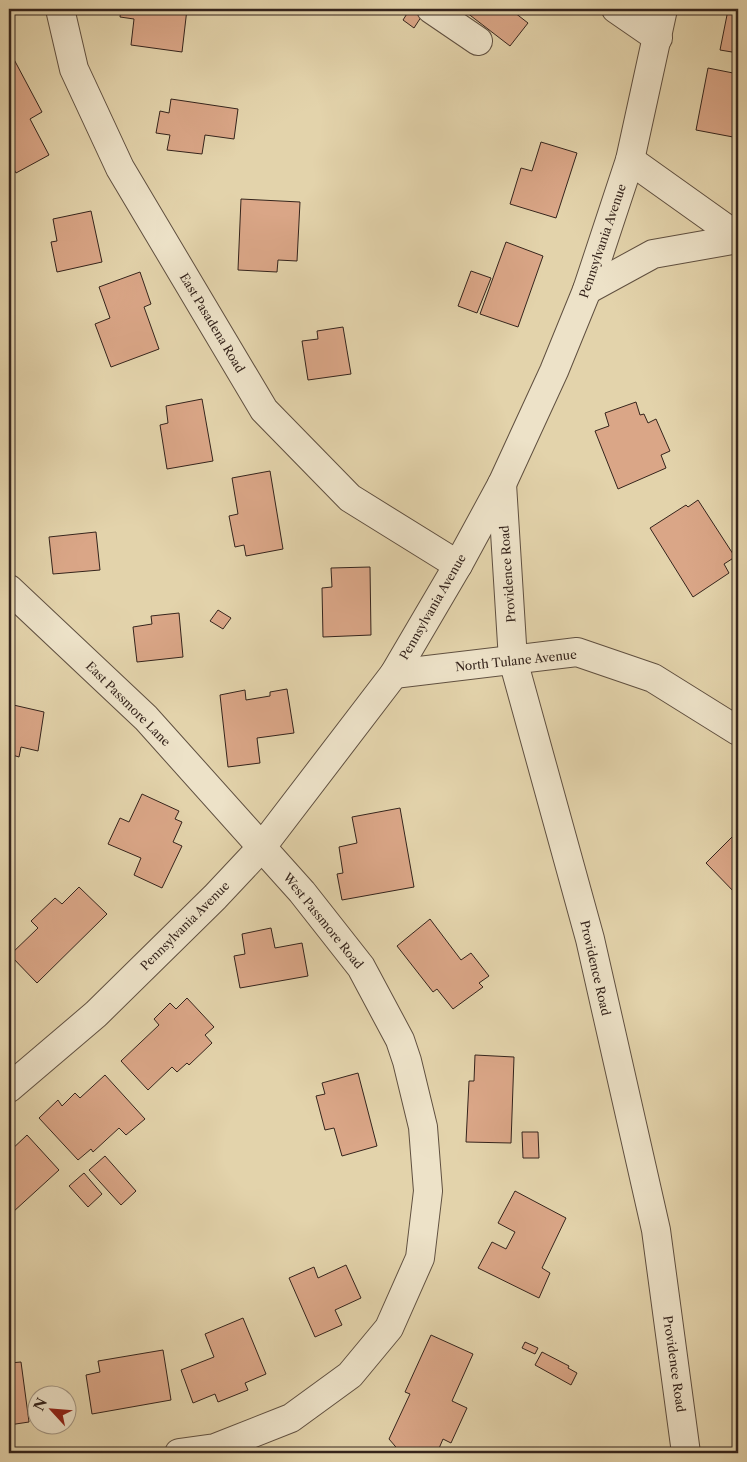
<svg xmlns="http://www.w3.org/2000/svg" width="747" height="1462" viewBox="0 0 747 1462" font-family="'Libre Caslon Text',serif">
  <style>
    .building { fill: #daa687; stroke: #35241c }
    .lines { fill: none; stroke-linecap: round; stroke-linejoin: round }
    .minor-casing { stroke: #605040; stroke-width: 30 }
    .minor { stroke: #ede2c8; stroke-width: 28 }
    .labels { text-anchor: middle; stroke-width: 4; stroke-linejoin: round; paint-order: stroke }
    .street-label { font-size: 12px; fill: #35241c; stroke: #ede2c8 }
  </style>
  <rect width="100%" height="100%" fill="#e3d3ab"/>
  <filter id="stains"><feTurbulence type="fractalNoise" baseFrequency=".004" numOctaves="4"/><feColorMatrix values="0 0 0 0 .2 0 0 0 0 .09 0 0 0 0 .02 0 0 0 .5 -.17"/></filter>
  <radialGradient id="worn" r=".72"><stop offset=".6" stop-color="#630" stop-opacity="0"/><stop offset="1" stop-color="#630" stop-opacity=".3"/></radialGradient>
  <g class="building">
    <path d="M121 9H187L182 52 131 45 134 19 120 17Z"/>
    <path d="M410 9H414L423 14 414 28 403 20Z"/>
    <path d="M462 9H510L528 23 510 46Z"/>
    <path d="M723 9H738V53L720 50 728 10Z"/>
    <path d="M9 50 42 112 30 119 49 155 16 173 9 160Z"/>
    <path d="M708 68 738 74V135H734L733 137 696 130Z"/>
    <path d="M171 99 238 109 234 139 205 135 202 154 167 150 170 135 156 133 160 111 169 113Z"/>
    <path d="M541 142 577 153 556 218 510 204 521 168 532 171Z"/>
    <path d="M241 199 300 202 297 261 278 260 277 272 238 270Z"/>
    <path d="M91 211 102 262 57 272 51 242 57 241 53 219Z"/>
    <path d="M506 242 543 256 518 327 480 314Z"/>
    <path d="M471 271 491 278 477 313 458 306Z"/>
    <path d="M140 272 151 304 144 307 159 349 111 367 95 324 110 318 99 287Z"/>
    <path d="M343 327 351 374 308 380 302 341 318 339 317 331Z"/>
    <path d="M202 399 213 461 167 469 160 425 168 423 166 406Z"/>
    <path d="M636 402 640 415 644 414 648 423 656 419 670 451 661 455 666 468 618 489 595 431 609 426 605 413Z"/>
    <path d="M270 471 283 549 246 556 244 545 235 547 229 516 238 514 232 478Z"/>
    <path d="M698 500 735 557 724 564 729 573 693 597 650 528 686 505 688 507Z"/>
    <path d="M96 532 100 570 53 574 49 537Z"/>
    <path d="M370 567 371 635 323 637 322 588 332 587 331 568Z"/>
    <path d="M218 610 231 618 223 629 210 621Z"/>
    <path d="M179 613 183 657 137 662 133 627 152 624 151 616Z"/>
    <path d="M287 689 294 733 257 738 260 763 228 767 220 695 245 690 246 700 270 696V692Z"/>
    <path d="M9 704 44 712 38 751 21 747 19 757 9 754Z"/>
    <path d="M142 794 179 811 175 819 182 822 173 842 182 846 162 888 134 875 141 858 108 844 120 818 129 822Z"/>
    <path d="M400 808 414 887 342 900 337 874 343 873 339 847 357 843 352 817Z"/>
    <path d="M735 834 738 837V896L706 863Z"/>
    <path d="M79 887 107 914 37 983 10 955 38 928 31 921 55 898 62 904Z"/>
    <path d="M430 919 461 960 471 953 489 976 479 983 483 987 453 1009 437 989 433 992 397 946Z"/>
    <path d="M271 928 275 948 302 943 308 976 240 988 234 956 245 954 242 934Z"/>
    <path d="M187 998 214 1027 205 1035 212 1043 189 1065 187 1063 177 1072 172 1067 148 1090 121 1061 159 1025 154 1019 170 1003 176 1009Z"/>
    <path d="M475 1055 514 1057 511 1143 466 1142 469 1081H474Z"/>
    <path d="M358 1073 377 1146 342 1156 334 1128 325 1130 316 1096 325 1094 322 1083Z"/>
    <path d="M105 1075 145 1119 126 1135 119 1128 93 1152 91 1149 78 1160 39 1118 58 1100 62 1106 75 1093 80 1098Z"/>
    <path d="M522 1132H538L539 1158H523Z"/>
    <path d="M27 1135 59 1170 13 1212 9 1207V1152Z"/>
    <path d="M105 1156 136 1191 121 1205 89 1170Z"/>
    <path d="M84 1173 102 1194 88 1207 69 1186Z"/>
    <path d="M515 1191 566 1218 542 1268 550 1273 539 1298 478 1268 492 1242 506 1249 515 1232 498 1223Z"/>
    <path d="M346 1265 361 1298 335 1310 342 1325 315 1337 289 1278 314 1267 318 1278Z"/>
    <path d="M243 1318 266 1374 245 1383 248 1390 218 1402 215 1394 193 1403 181 1370 214 1357 205 1334Z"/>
    <path d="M431 1335 473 1354 452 1401 467 1408 451 1443 443 1439 437 1453H401L389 1439 410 1394 405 1392Z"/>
    <path d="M525 1342 538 1348 535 1354 522 1348Z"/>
    <path d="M163 1350 171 1400 92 1414 86 1375 100 1372 98 1361Z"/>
    <path d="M542 1352 569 1366 568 1368 577 1373 571 1385 535 1365Z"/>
    <path d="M21 1362 29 1422 9 1425V1363Z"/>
  </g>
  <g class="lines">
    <defs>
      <g id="minor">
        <path d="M60 9 74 69 120 168 264 410 350 498 458 565"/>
        <path d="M431 9 478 41"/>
        <path d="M616 9 658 38"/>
        <path d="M630 160 738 237"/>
        <path d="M587 290 653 254 738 239"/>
        <path d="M502 484 513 660 590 939 656 1230 686 1453"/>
        <path d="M9 589 146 718 302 892 361 967 400 1040 407 1061 423 1127 428 1191 420 1258 389 1328 350 1375 291 1418 215 1448 179 1453"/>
        <path d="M394 674 577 652 653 678 738 731"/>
        <path d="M9 1088 96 1014 215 897 261 848 394 674 458 565 502 484 554 371 587 290 630 160 663 9"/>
      </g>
    </defs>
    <use href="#minor" class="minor-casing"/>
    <use href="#minor" class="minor"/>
  </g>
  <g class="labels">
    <g class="street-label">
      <text transform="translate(603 241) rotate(-71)" y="4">Pennsylvania Avenue</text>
      <text transform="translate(212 323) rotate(59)" y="4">East Pasadena Road</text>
      <text transform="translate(508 574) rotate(-94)" y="4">Providence Road</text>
      <text transform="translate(433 607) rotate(-60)" y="4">Pennsylvania Avenue</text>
      <text transform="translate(516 661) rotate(-6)" y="4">North Tulane Avenue</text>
      <text transform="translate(128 704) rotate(45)" y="4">East Passmore Lane</text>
      <text transform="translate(323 921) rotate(51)" y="4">West Passmore Road</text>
      <text transform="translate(185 926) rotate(-45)" y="4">Pennsylvania Avenue</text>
      <text transform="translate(595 968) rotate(77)" y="4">Providence Road</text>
      <text transform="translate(674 1364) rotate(82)" y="4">Providence Road</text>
    </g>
  </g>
  <rect width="747" height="1462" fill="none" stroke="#e3d3ab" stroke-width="30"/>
  <rect x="10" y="10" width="727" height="1442" fill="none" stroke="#35241c" stroke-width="2.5"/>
  <rect x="15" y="15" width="717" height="1432" fill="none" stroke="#35241c"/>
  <g transform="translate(52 1410) rotate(296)"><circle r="24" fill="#ede2c8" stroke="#a39683"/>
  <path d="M0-4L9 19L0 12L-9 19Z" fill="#8f2418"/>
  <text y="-8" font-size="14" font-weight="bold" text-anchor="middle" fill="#35241c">N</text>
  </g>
  <rect width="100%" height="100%" filter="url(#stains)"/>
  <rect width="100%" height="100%" fill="url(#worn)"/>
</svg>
